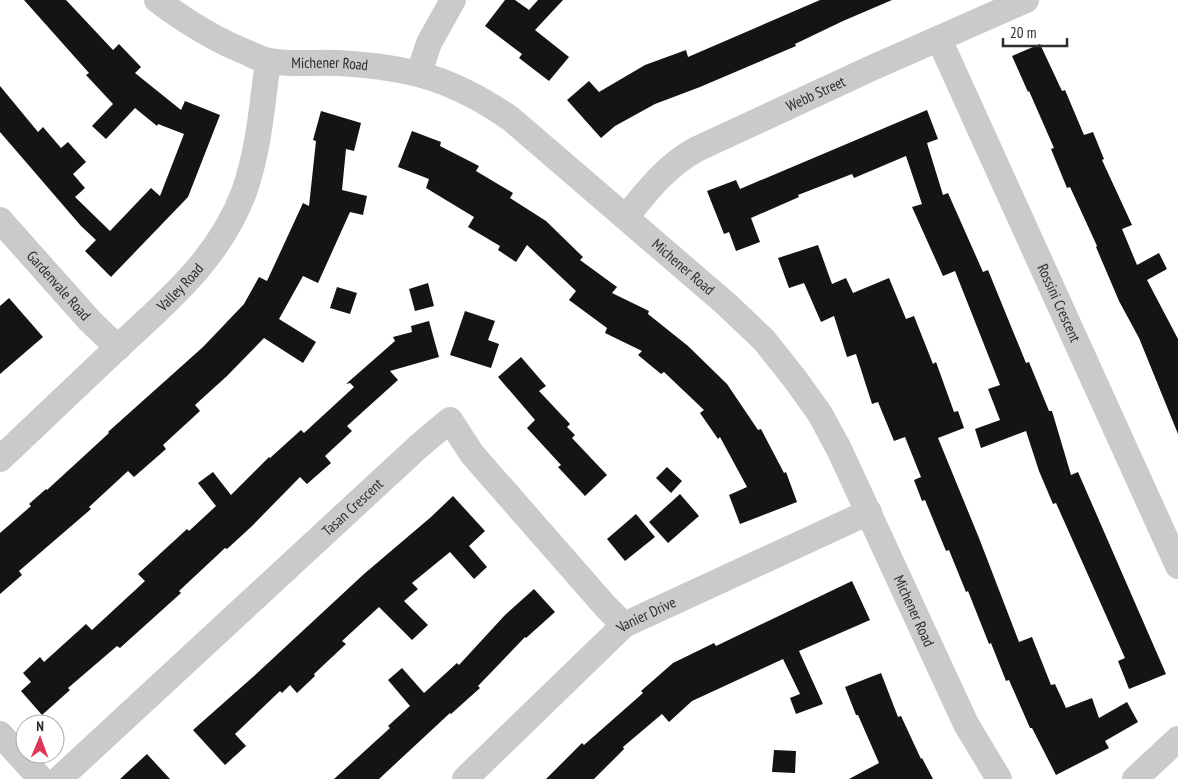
<svg xmlns="http://www.w3.org/2000/svg" width="1178" height="779" viewBox="0 0 1178 779" font-family="'PT Sans Narrow',sans-serif">
  <style>
    .building { fill: #141414 }
    .lines { fill: none; stroke-linecap: round; stroke-linejoin: round }
    .street { stroke: #cacaca; stroke-width: 26 }
    .labels { text-anchor: middle; stroke-width: 5; stroke-linejoin: round; paint-order: stroke }
    .street-label { font-size: 15px; fill: #2d2d2d; stroke: #fff }
  </style>
  <rect width="100%" height="100%" fill="#fff"/>
  <g class="building">
    <path d="M24 0H66L113 50 119 44 141 67 135 73 181 110 185 101 220 115 188 197 111 277 85 251 96 240 81 226 0 132V86L38 132 43 127 61 148 68 142 86 162 73 174 85 188 75 197 110 231 151 188 160 196 184 134 158 124 157 126 135 108 106 139 92 126 113 104 86 75 89 73Z"/>
    <path d="M505 0H515L529 10 538 0H563L535 30 569 57 549 81 519 58 522 54 485 26Z"/>
    <path d="M820 0H892L843 21 795 44 796 46 700 87 655 104 615 126 601 138 567 100 589 81 599 92 645 65 686 50 688 57Z"/>
    <path d="M1040 44 1062 91 1065 90 1084 135 1093 132 1104 159 1102 160 1132 225 1122 229 1137 265 1159 253 1167 269 1147 280 1178 339V434L1139 338 1119 301 1096 247 1097 246 1070 187 1067 188 1051 149 1054 148 1029 91 1028 92 1012 56Z"/>
    <path d="M927 110 938 139 927 143 943 195 948 193 983 272 988 270 1026 363 1029 362 1049 411H1052L1071 475 1078 472 1166 674 1129 689 1118 661 1125 658 1056 503 1053 504 1039 471 1026 431 981 448 975 429 1000 420 988 389 1000 385 955 271 943 276 912 207 922 204 906 156 854 178 852 174 798 195 799 197 751 218 760 242 736 251 729 232 724 234 707 191 736 180 740 189Z"/>
    <path d="M321 111 361 123 354 151 346 149 342 190 367 196 363 215 350 212 318 283 303 276 279 319 316 342 303 363 264 338 227 376 195 405 200 411 163 445 166 449 134 477 128 471 89 507 91 509 19 571 22 575 0 594V533L31 506 29 504 46 489 47 490 109 433 108 432 203 347 244 304 259 277 267 281 303 203 309 206 316 141 313 140Z"/>
    <path d="M412 131 441 142 440 146 479 166 476 171 513 193 510 198 546 221 583 257 580 260 617 287 612 293 649 311 648 314 688 346 727 384 758 430 761 429 784 473 786 472 797 502 740 524 729 495 747 487 720 437 718 439 700 413 704 410 664 372 661 374 638 355 642 351 605 333 607 328 569 300 576 291 527 245 516 262 498 250 500 246 468 227 474 217 426 188 429 179 398 167Z"/>
    <path d="M818 245 832 284 846 278 853 293 889 278 906 319 914 316 933 364 936 362 954 412 958 411 964 428 938 438 979 538 1019 642 1032 637 1051 685 1055 684 1066 708 1092 698 1099 718 1127 702 1138 722 1105 741 1109 748 1056 775 1032 728H1030L1009 680 1006 681 991 643 989 644 968 591 966 592 949 550 946 551 925 500 922 501 914 480 921 477 905 437 894 441 878 402 872 404 856 354 847 357 834 316 821 322 804 283 789 288 778 258Z"/>
    <path d="M428 283 434 306 415 311 409 289Z"/>
    <path d="M337 287 357 293 350 314 330 308Z"/>
    <path d="M9 298 43 337 0 374V306Z"/>
    <path d="M465 311 495 321 488 340 499 344 491 368 450 355Z"/>
    <path d="M429 321 439 357 390 371 398 380 347 426 352 431 325 456 331 463 307 484 300 477 251 527 227 549 225 548 179 591 181 593 120 648 117 646 68 688 70 690 42 715 21 691 31 682 23 673 40 657 44 662 86 624 92 630 145 581 138 574 187 529 189 531 216 506 198 483 213 472 231 495 269 457 270 458 301 430 304 433 354 387 350 383 346 384 395 341 393 337 412 332 411 326Z"/>
    <path d="M521 357 546 386 539 391 570 424 567 427 575 435 572 438 607 475 585 496 558 467 561 465 527 428 535 420 498 377Z"/>
    <path d="M667 467 682 481 671 493 656 478Z"/>
    <path d="M680 494 699 516 668 543 649 522Z"/>
    <path d="M453 496 485 531 469 546 487 567 474 579 450 552 412 583 418 589 404 601 428 625 412 640 379 607 342 641 346 644 314 674 315 676 297 693 290 685 282 693 280 691 235 734 246 746 225 765 193 730 254 676 364 574 431 517Z"/>
    <path d="M636 514 655 537 625 561 607 539Z"/>
    <path d="M852 581 870 620 799 651 823 704 796 714 790 698 800 694 783 659 692 701 669 722 662 714 623 747 624 749 594 779H546L582 743 584 745 643 693 641 691 673 663 714 643 716 646Z"/>
    <path d="M534 589 555 612 526 638 525 637 478 686 480 688 451 714 450 713 379 779H334L390 728 388 726 410 706 388 680 402 668 424 693 457 663 459 665 505 615Z"/>
    <path d="M881 673 898 717 901 716 921 759 922 758 933 779H849L879 763 858 715H856L845 687Z"/>
    <path d="M774 750 796 751 795 773 772 772Z"/>
    <path d="M147 754 170 779H120Z"/>
  </g>
  <g class="lines">
    <g class="street">
      <path id="s1" d="M157 0C186 22 215 40 248 53 255 56 262 60 269 61 291 65 315 62 338 63 409 67 452 78 511 119L725 303 764 340 795 379 820 414 839 449 966 724 999 779"/>
      <path id="s2" d="M939 39 1178 566"/>
      <path d="M419 73 429 43 453 0"/>
      <path id="s3" d="M626 217C648 190 666 166 697 149L874 67 1026 0"/>
      <path id="s4" d="M0 220 90 321 118 348"/>
      <path id="s5" d="M0 459C39 422 77 386 116 349 167 302 219 259 244 192 259 150 262 105 268 61"/>
      <path d="M0 734 41 779"/>
      <path id="s6" d="M59 779 419 446 450 420 472 454 606 607 624 625"/>
      <path id="s7" d="M465 779 624 625 869 512"/>
      <path d="M1135 779 1178 739"/>
    </g>
  </g>
  <g class="labels">
    <g class="street-label">
      <text dy="5" stroke="none"><textPath href="#s1" startOffset="189">Michener Road</textPath></text>
      <text dy="5" stroke="none"><textPath href="#s3" startOffset="230">Webb Street</textPath></text>
      <text dy="5" stroke="none"><textPath href="#s1" startOffset="609">Michener Road</textPath></text>
      <text dy="5" stroke="none"><textPath href="#s4" startOffset="88">Gardenvale Road</textPath></text>
      <text dy="5" stroke="none"><textPath href="#s5" startOffset="249">Valley Road</textPath></text>
      <text dy="5" stroke="none"><textPath href="#s2" startOffset="290">Rossini Crescent</textPath></text>
      <text dy="5" stroke="none"><textPath href="#s6" startOffset="400">Tasan Crescent</textPath></text>
      <text dy="5" stroke="none"><textPath href="#s1" startOffset="1029">Michener Road</textPath></text>
      <text dy="5" stroke="none"><textPath href="#s7" startOffset="246">Vanier Drive</textPath></text>
    </g>
  </g>
  <g transform="translate(40 739) rotate(1)"><circle r="24" fill="#ffffff" stroke="#ababab"/>
  <path d="M0-4L9 19L0 12L-9 19Z" fill="#de3653"/>
  <text y="-8" font-size="14" font-weight="bold" text-anchor="middle" fill="#2d2d2d">N</text>
  </g>
  <path d="M1003 38v8h64v-8" fill="none" stroke="#2d2d2d" stroke-width="2.5"/>
  <text x="1010" y="38" font-size="15" fill="#2d2d2d" stroke="#ffffff" stroke-width="4" paint-order="stroke">20 m</text>
</svg>
